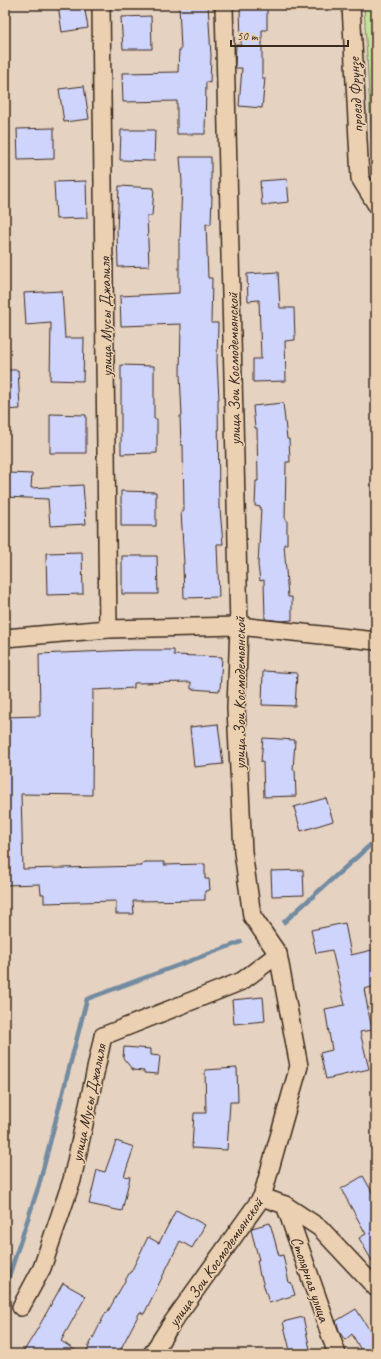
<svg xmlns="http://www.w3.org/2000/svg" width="381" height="1359" viewBox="0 0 381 1359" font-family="Caveat,sans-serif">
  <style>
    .green { fill: #c2e29b; stroke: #7e865c }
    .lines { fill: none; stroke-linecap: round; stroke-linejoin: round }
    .stream { stroke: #738ba0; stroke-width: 4.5 }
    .building { fill: #cfd4fd; stroke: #3b2a1e }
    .minor-casing { stroke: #3b2a1e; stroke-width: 20 }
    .minor { stroke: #ebd1b2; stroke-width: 17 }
    .labels { text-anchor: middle; stroke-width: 3; stroke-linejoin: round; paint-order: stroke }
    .street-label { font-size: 16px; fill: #3b2a1e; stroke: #ebd1b2 }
  </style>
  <rect width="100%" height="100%" fill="#e5d2c1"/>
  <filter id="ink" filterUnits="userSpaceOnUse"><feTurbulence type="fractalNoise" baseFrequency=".025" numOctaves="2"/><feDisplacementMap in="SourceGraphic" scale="8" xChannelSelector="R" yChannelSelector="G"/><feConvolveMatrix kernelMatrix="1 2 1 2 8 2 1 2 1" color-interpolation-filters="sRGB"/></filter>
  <g filter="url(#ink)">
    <path class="green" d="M364 5H376V184L374 182Z"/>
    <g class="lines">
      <g class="stream">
        <path d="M284 922 376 840"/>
        <path d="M5 1288 39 1185 87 999 241 942"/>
      </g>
    </g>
    <g class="building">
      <path d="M58 5H84L88 28 62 32Z"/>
      <path d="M179 5H208L211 56 210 83 206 82 205 134H177V101L123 102 122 73 178 72 179 50H181Z"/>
      <path d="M240 7H267V30H262V78H265L262 108 239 106 242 68H236L235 65 236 45H241Z"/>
      <path d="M151 16 152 49H123L121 17Z"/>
      <path d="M84 86 89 119 64 122 59 89Z"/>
      <path d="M54 128V159L18 160 17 129Z"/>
      <path d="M121 130H155L154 161 120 160Z"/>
      <path d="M180 157H211V196H212L211 224H206L208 278H212L211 323H218L217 361 219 399H218L219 509H220L223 544H217L219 597 184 598 183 564H184L181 511H184L183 445H181L180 416H182L180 374 181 324 121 326 120 296 179 293V241H180L182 182Z"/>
      <path d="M287 179 289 202 262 205 260 181Z"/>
      <path d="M86 181 87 218 56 219 54 182Z"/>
      <path d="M119 186 154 188 152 216H147L149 266 118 267 117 230Z"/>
      <path d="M278 272 280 308H294L295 340 285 341 286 381 253 382V359H261L259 300 248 301 247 274Z"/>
      <path d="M62 291 65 338H84L83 381 50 380 51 323 26 325 24 293Z"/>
      <path d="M121 365 154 366V419H157V453L121 454Z"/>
      <path d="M5 370H18L20 409 5 410Z"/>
      <path d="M283 403 287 439H289L290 462H286L285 520H287V544H284L288 597H292V620L282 621 265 619 264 580 260 581 258 565 261 507 255 506 256 481H258L257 428H255L253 406Z"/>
      <path d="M50 414 86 415V453H50Z"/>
      <path d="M7 473 32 474 31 488 83 485 86 524 50 526 48 499 6 497Z"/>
      <path d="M121 491 156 492V526H121Z"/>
      <path d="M82 552 83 594 47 595 46 553Z"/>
      <path d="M122 556H157L158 594H122Z"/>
      <path d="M132 650H174V655L222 657 220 691 191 689V682L134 683V688L93 690 92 795 21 794 23 869 142 866V863H145V862H164V865L205 864V879H209L210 890 205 891V900L133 901 134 914H116V901L44 903V894H41L40 884 5 885V717L40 716 39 654Z"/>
      <path d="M263 671 297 673 295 706 262 705Z"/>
      <path d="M218 724 223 764 194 767 190 727Z"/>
      <path d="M263 738 295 740 293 770H295L296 796 264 797 263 762H261Z"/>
      <path d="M326 798 333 821 301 831 294 807Z"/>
      <path d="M303 870 304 895 272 896 271 871Z"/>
      <path d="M345 923 351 955 376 949V986L364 989 372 1030 360 1032 369 1069 326 1079 320 1053 332 1050 325 1009 345 1005 332 950 316 953 311 930Z"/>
      <path d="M263 997 265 1021 234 1024 232 1000Z"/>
      <path d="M124 1047 151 1049V1055L160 1056 158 1074 144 1073V1071L133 1070 123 1058Z"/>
      <path d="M237 1068 238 1102H230L227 1150 192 1148 194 1113H206L205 1070Z"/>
      <path d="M116 1141 134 1147 124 1176 130 1177 122 1211 89 1204 97 1170 105 1172Z"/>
      <path d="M363 1176 376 1199V1268L359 1238 366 1234 341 1189Z"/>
      <path d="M176 1210 205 1225 192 1248 180 1241 144 1314 140 1312 118 1354H85L106 1312 107 1313 130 1272H131L148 1237 159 1243Z"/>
      <path d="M270 1223 279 1256 283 1255 289 1283 291 1282 295 1295 269 1303 261 1276H260L257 1260H259L251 1230 252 1228Z"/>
      <path d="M63 1283 86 1296 61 1341 81 1354H22L38 1328Z"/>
      <path d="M356 1309 376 1340V1354H363L352 1334 345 1340 340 1333 336 1321Z"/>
      <path d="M303 1317 311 1354H291L283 1322Z"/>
    </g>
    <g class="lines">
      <defs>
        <g id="minor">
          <path d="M101 5 108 629"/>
          <path d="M351 5 360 178 376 204"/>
          <path d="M5 638 108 629 239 626 376 641"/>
          <path d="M262 1197 285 1205 320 1228 376 1288"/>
          <path d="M285 1205 337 1354"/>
          <path d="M21 1307 42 1268 72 1180 103 1036 242 981 278 954"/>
          <path d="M152 1354 172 1323 262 1197 299 1066 278 954 252 916 243 852 236 708 239 626 224 5"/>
        </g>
      </defs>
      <use href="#minor" class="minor-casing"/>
      <use href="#minor" class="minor"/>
    </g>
  </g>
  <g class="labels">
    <g class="street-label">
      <text transform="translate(355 95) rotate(-93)" y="6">проезд Фрунзе</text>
      <text transform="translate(105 317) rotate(-91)" y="6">улица Мусы Джалиля</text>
      <text transform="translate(233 369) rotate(-91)" y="6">улица Зои Космодемьянской</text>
      <text transform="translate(239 693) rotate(-90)" y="6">улица Зои Космодемьянской</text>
      <text transform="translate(88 1103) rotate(-78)" y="6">улица Мусы Джалиля</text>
      <text transform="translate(215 1262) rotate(-55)" y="6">улица Зои Космодемьянской</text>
      <text transform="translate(311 1279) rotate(71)" y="6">Столярная улица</text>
    </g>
  </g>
  <rect width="381" height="1359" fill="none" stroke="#ebd1b2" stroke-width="20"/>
  <rect x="10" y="10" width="361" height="1339" fill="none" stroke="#3b2a1e" stroke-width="1.5" filter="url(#ink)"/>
  <path d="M231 40v6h117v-6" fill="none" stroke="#3b2a1e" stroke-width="2"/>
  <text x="237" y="40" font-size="12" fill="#3b2a1e" stroke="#ebd1b2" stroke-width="3" paint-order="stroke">50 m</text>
</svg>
